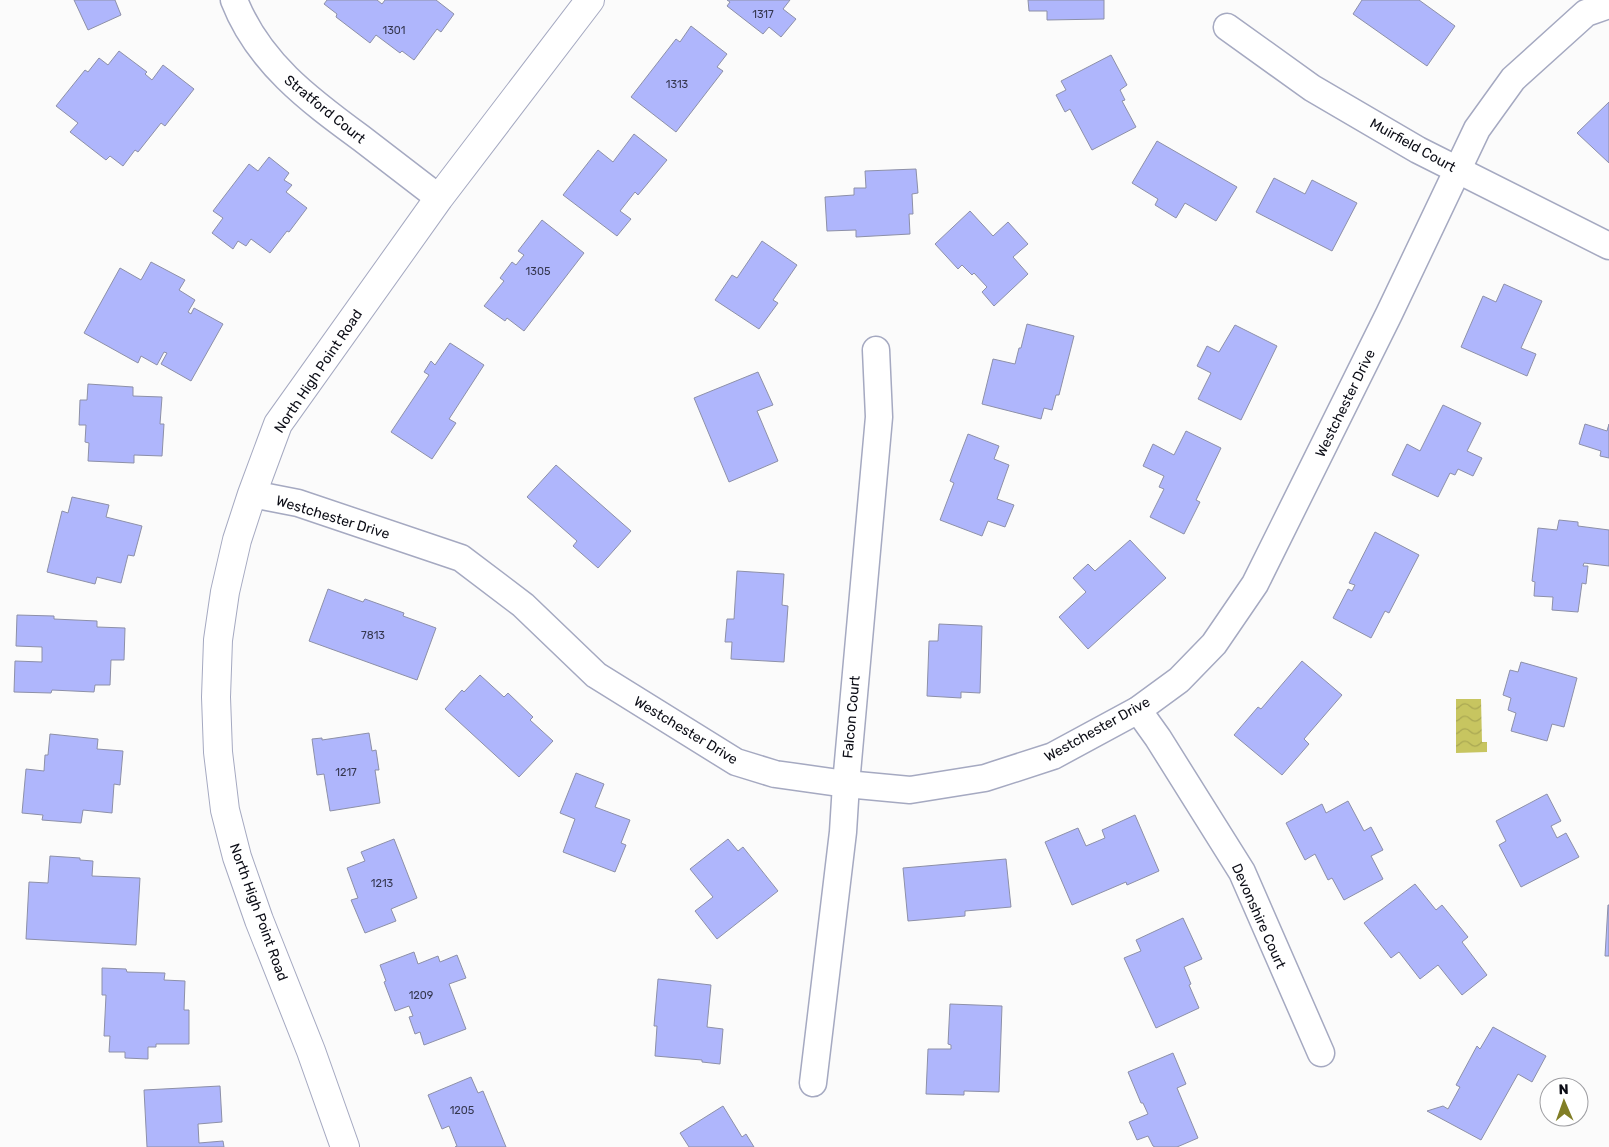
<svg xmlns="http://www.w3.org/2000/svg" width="1609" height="1147" viewBox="0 0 1609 1147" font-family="Rubik,sans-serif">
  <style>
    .water { fill: url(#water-waves) }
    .building { fill: #afb6fc; stroke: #8d90a8 }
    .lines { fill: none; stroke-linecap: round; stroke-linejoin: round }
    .street-casing { stroke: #a5a9c1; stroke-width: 29 }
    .secondary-casing { stroke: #a5a9c1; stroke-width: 30 }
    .street { stroke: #fff; stroke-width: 26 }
    .secondary { stroke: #fff; stroke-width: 28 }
    .labels { text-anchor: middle; stroke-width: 5; stroke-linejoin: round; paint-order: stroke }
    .number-label { font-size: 11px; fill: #353750 }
    .street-label { font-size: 14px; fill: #0c0d16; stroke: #fff }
  </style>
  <defs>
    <pattern id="water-waves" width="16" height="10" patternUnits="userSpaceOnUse" patternTransform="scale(1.25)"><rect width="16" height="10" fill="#c7c560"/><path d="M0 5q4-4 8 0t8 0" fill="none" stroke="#aaa853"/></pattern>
  </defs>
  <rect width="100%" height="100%" fill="#fbfbfb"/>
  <path class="water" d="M1456 699H1481L1482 742H1487V752L1456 753Z"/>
  <g class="building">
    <path d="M74 0H115L121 15 88 30Z"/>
    <path d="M327 0H377L382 4 385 0H436L454 14 441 32 437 29 414 60 402 51 400 53 376 35 370 43 336 17 337 14 324 4Z"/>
    <path d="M727 0H790L783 9 796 19 781 37 769 27 763 34 727 6 730 2Z"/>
    <path d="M1028 0H1104V19L1047 20V11H1029Z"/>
    <path d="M1362 0H1419L1455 26 1427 66 1353 14Z"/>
    <path d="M691 26 727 54 717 67 723 71 676 132 631 97 676 39 680 42Z"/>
    <path d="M119 51 147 72 145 74 152 80 163 65 194 89 165 126 161 123 138 152 135 150 123 166 110 156 106 160 70 132 78 123 56 106 85 70 88 72 99 58 108 65Z"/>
    <path d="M1111 55 1127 85 1120 90 1125 100 1122 101 1136 127 1092 150 1070 109 1065 112 1056 95 1066 90 1061 81Z"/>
    <path d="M1609 102V163L1577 133Z"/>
    <path d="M634 134 667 160 638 195 635 192 620 211 631 219 617 236 563 195 598 150 613 162Z"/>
    <path d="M1157 141 1237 187 1216 221 1185 203 1176 218 1155 205 1158 199 1132 183Z"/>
    <path d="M269 157 289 173 284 180 292 185 286 192 307 208 289 232 287 231 270 253 251 239 246 246 238 241 233 249 212 233 223 218 213 211 249 164 258 171Z"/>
    <path d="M916 169 918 193 912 194 913 214H909L910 234 856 237V230L827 231 825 197 854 195V188H866L865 171Z"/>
    <path d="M1274 178 1305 194 1312 180 1357 203 1332 251 1256 212Z"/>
    <path d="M970 211 993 236 1008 222 1028 244 1013 257 1028 274 994 306 982 292 987 287 974 273 972 275 962 265 958 269 935 244Z"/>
    <path d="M542 220 584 253 524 331 507 318 505 321 484 306 504 281 500 278 512 262 516 265 524 255 518 251Z"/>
    <path d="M762 241 797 265 773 300 778 303 759 329 715 300 732 275 737 278Z"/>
    <path d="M151 262 185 280 179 290 195 300 188 312 191 314 194 308 223 324 191 381 161 364 167 353 164 352 157 365 141 356 138 363 84 333 120 268 141 280Z"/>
    <path d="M1504 284 1542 301 1521 348 1536 354 1527 376 1461 347 1483 296 1496 302Z"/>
    <path d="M1027 324 1074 336 1059 395H1056L1052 410 1044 408 1041 419 982 404 993 359 1015 364 1019 348H1021Z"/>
    <path d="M1235 325 1277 346 1241 420 1198 399 1211 373 1197 366 1207 346 1219 352Z"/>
    <path d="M450 343 484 365 449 419 456 423 432 459 391 432 429 375 424 372 431 361 435 365Z"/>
    <path d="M758 372 773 405 757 411 778 461 729 482 694 398Z"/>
    <path d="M88 384 133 387V396L162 397 160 424H164L162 456 134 455V463L88 461 89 443 85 442 86 425H79L80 400H87Z"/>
    <path d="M1443 405 1481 423 1467 451 1482 458 1473 476 1458 469 1455 475 1450 473 1438 497 1392 475 1407 444 1420 451Z"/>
    <path d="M1585 424 1607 431 1609 424V458L1600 456 1601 451 1579 444Z"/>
    <path d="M1186 431 1221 448 1196 500 1200 502 1184 534 1150 517 1164 489 1159 487 1164 476 1143 466 1153 444 1174 455Z"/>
    <path d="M968 434 999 446 994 459 1009 465 997 499 1014 505 1005 527 988 521 982 536 940 520 954 483 950 481Z"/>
    <path d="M556 465 631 531 598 568 573 546 577 541 527 497Z"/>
    <path d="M72 497 109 505 106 517 142 526 134 556 128 555 121 583 97 577 95 584 47 572 62 511 68 513Z"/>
    <path d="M1559 520 1578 522V526L1609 530V566L1584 563 1583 566H1588L1586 584 1582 583 1578 612 1552 610 1553 597 1534 596 1535 582 1532 581 1538 528 1557 530Z"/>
    <path d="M1375 532 1419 555 1389 613 1385 611 1371 638 1333 618 1348 589 1352 591 1355 585 1349 583Z"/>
    <path d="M1130 540 1166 578 1088 649 1059 617 1086 592 1073 578 1088 564 1095 571Z"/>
    <path d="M737 571 784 574 782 605 788 606 784 662 731 659 732 642H725L727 619H734Z"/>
    <path d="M328 589 363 602 365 599 404 613 403 616 436 628 417 680 309 641Z"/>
    <path d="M17 615 54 616V619L97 621V627L125 628 124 660H111L110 685H95L94 692 52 690 51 693 14 692 15 661 42 662V647L16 646Z"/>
    <path d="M939 624 982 626 980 693 961 692V698L927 696 929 641H938Z"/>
    <path d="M1302 661 1342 695 1304 739 1309 744 1282 775 1234 735 1258 707 1261 709Z"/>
    <path d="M1521 662 1577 678 1564 727 1552 724 1547 741 1511 731 1516 713 1508 710 1511 698 1503 695 1510 670 1518 672Z"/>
    <path d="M480 675 504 697 508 693 533 717 530 720 553 741 519 777 445 709 462 690 464 692Z"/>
    <path d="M369 733 372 751 376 750 379 770H375L380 803 330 811 324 774 317 775 312 739 322 738V740Z"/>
    <path d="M50 734 98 739 97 749 123 751 120 785 114 784 112 813 83 810 81 823 42 820 43 815 22 813 26 769 44 771 45 755H48Z"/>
    <path d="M576 773 604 784 595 807 630 820 621 843 626 845 615 872 563 852 575 819 560 813Z"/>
    <path d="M1547 794 1561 821 1551 826 1557 838 1566 833 1579 857 1521 887 1499 845 1506 841 1496 821Z"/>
    <path d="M1348 801 1364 831 1371 827 1383 850 1371 856 1383 879 1344 900 1332 878 1328 880 1315 854 1305 860 1286 823 1322 804 1326 813Z"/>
    <path d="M1135 815 1159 871 1127 885 1126 882 1072 905 1045 842 1078 828 1086 846 1105 838 1102 830Z"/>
    <path d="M394 839 417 898 391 909 396 921 365 933 351 900 358 898 347 868 365 861 361 852Z"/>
    <path d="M728 839 738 851 743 847 778 891 717 939 695 911 713 897 690 869Z"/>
    <path d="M50 856 80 858V860L93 861 92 876 140 878 136 945 26 939 29 882 48 883Z"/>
    <path d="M1006 859 1011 907 965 911V916L908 921 903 868Z"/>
    <path d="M1415 884 1436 910 1442 905 1468 937 1462 942 1487 975 1462 995 1438 965 1420 979 1399 952 1391 958 1364 923Z"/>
    <path d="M1608 905H1609V956H1605Z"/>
    <path d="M1183 918 1202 959 1184 967 1191 984 1189 985 1199 1008 1156 1028 1124 958 1141 951 1136 940Z"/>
    <path d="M414 952 418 964 438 956 440 962 457 955 466 978 449 984 466 1029 424 1045 420 1032 415 1034 409 1017 413 1016 409 1006 395 1011 384 982 386 981 380 965Z"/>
    <path d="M102 968 126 969 127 972 165 973 164 980 185 981 184 1010H189V1044H156V1047H148V1059L125 1058V1052H109L110 1036H104L106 995H102Z"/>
    <path d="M658 979 711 985 707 1027 723 1029 720 1064 702 1062V1060L655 1056 657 1026H654Z"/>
    <path d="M950 1004 1002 1006 999 1092 964 1091V1095L926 1094 928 1049H951V1045L948 1044Z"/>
    <path d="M1493 1027 1546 1056 1532 1082 1518 1074 1481 1140 1427 1111 1443 1106 1448 1109 1460 1087 1456 1085 1477 1046 1480 1049Z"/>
    <path d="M1173 1053 1186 1084 1177 1088 1198 1138 1177 1147H1155L1153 1146 1148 1136 1137 1140 1129 1122 1148 1114 1143 1103H1141L1128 1072Z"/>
    <path d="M471 1077 478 1093 483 1091 506 1147H455L457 1146 449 1126 442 1129 428 1095Z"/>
    <path d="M220 1086 222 1122 198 1124 199 1143 223 1141 224 1147H147L144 1090Z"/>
    <path d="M723 1106 742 1137 746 1134 754 1147H689L680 1133Z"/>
  </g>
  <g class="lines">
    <defs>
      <g id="street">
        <path d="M234 0C258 62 309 100 361 138 387 158 413 178 439 198"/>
        <path d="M1227 27 1312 88 1418 150 1609 246"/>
        <path d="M252 494 298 503 461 558 523 605 596 675 736 762 775 774 846 784 910 790 985 778 1053 756 1138 710 1179 680 1214 644 1255 584 1389 314 1477 129 1513 79 1586 13 1609 5"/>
        <path d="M1138 710 1158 738 1242 872 1321 1053"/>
        <path d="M813 1083 843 832 846 784 879 417 876 350"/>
      </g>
      <path id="secondary" d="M345 1147 311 1051 259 920 237 857 225 810 218 752 216 697 218 640 225 592 237 540 252 494 278 424 439 198 590 0"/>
    </defs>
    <use href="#street" class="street-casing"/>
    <use href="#secondary" class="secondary-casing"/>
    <use href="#street" class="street"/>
    <use href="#secondary" class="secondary"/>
  </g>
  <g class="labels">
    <g class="number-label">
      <text x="763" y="18">1317</text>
      <text x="394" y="34">1301</text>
      <text x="677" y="88">1313</text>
      <text x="538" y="275">1305</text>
      <text x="373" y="639">7813</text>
      <text x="346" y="776">1217</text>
      <text x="382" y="887">1213</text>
      <text x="421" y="999">1209</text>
      <text x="462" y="1114">1205</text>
    </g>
    <g class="street-label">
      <text transform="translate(325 109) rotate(39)" y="5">Stratford Court</text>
      <text transform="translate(1413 145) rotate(29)" y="5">Muirfield Court</text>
      <text transform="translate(318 371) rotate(-56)" y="5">North High Point Road</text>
      <text transform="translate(1345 403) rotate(-64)" y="5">Westchester Drive</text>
      <text transform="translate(333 517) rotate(17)" y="5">Westchester Drive</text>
      <text transform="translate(851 717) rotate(-85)" y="5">Falcon Court</text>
      <text transform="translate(1097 729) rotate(-29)" y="5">Westchester Drive</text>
      <text transform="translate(686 730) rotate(31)" y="5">Westchester Drive</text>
      <text transform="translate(259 912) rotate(70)" y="5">North High Point Road</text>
      <text transform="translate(1259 916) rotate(66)" y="5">Devonshire Court</text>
    </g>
  </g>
  <g transform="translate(1564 1102) rotate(358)"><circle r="24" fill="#ffffff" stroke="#9e9ea2"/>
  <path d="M0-4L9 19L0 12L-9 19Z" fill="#817e26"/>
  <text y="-8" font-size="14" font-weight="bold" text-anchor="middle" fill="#0c0d16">N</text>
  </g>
</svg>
